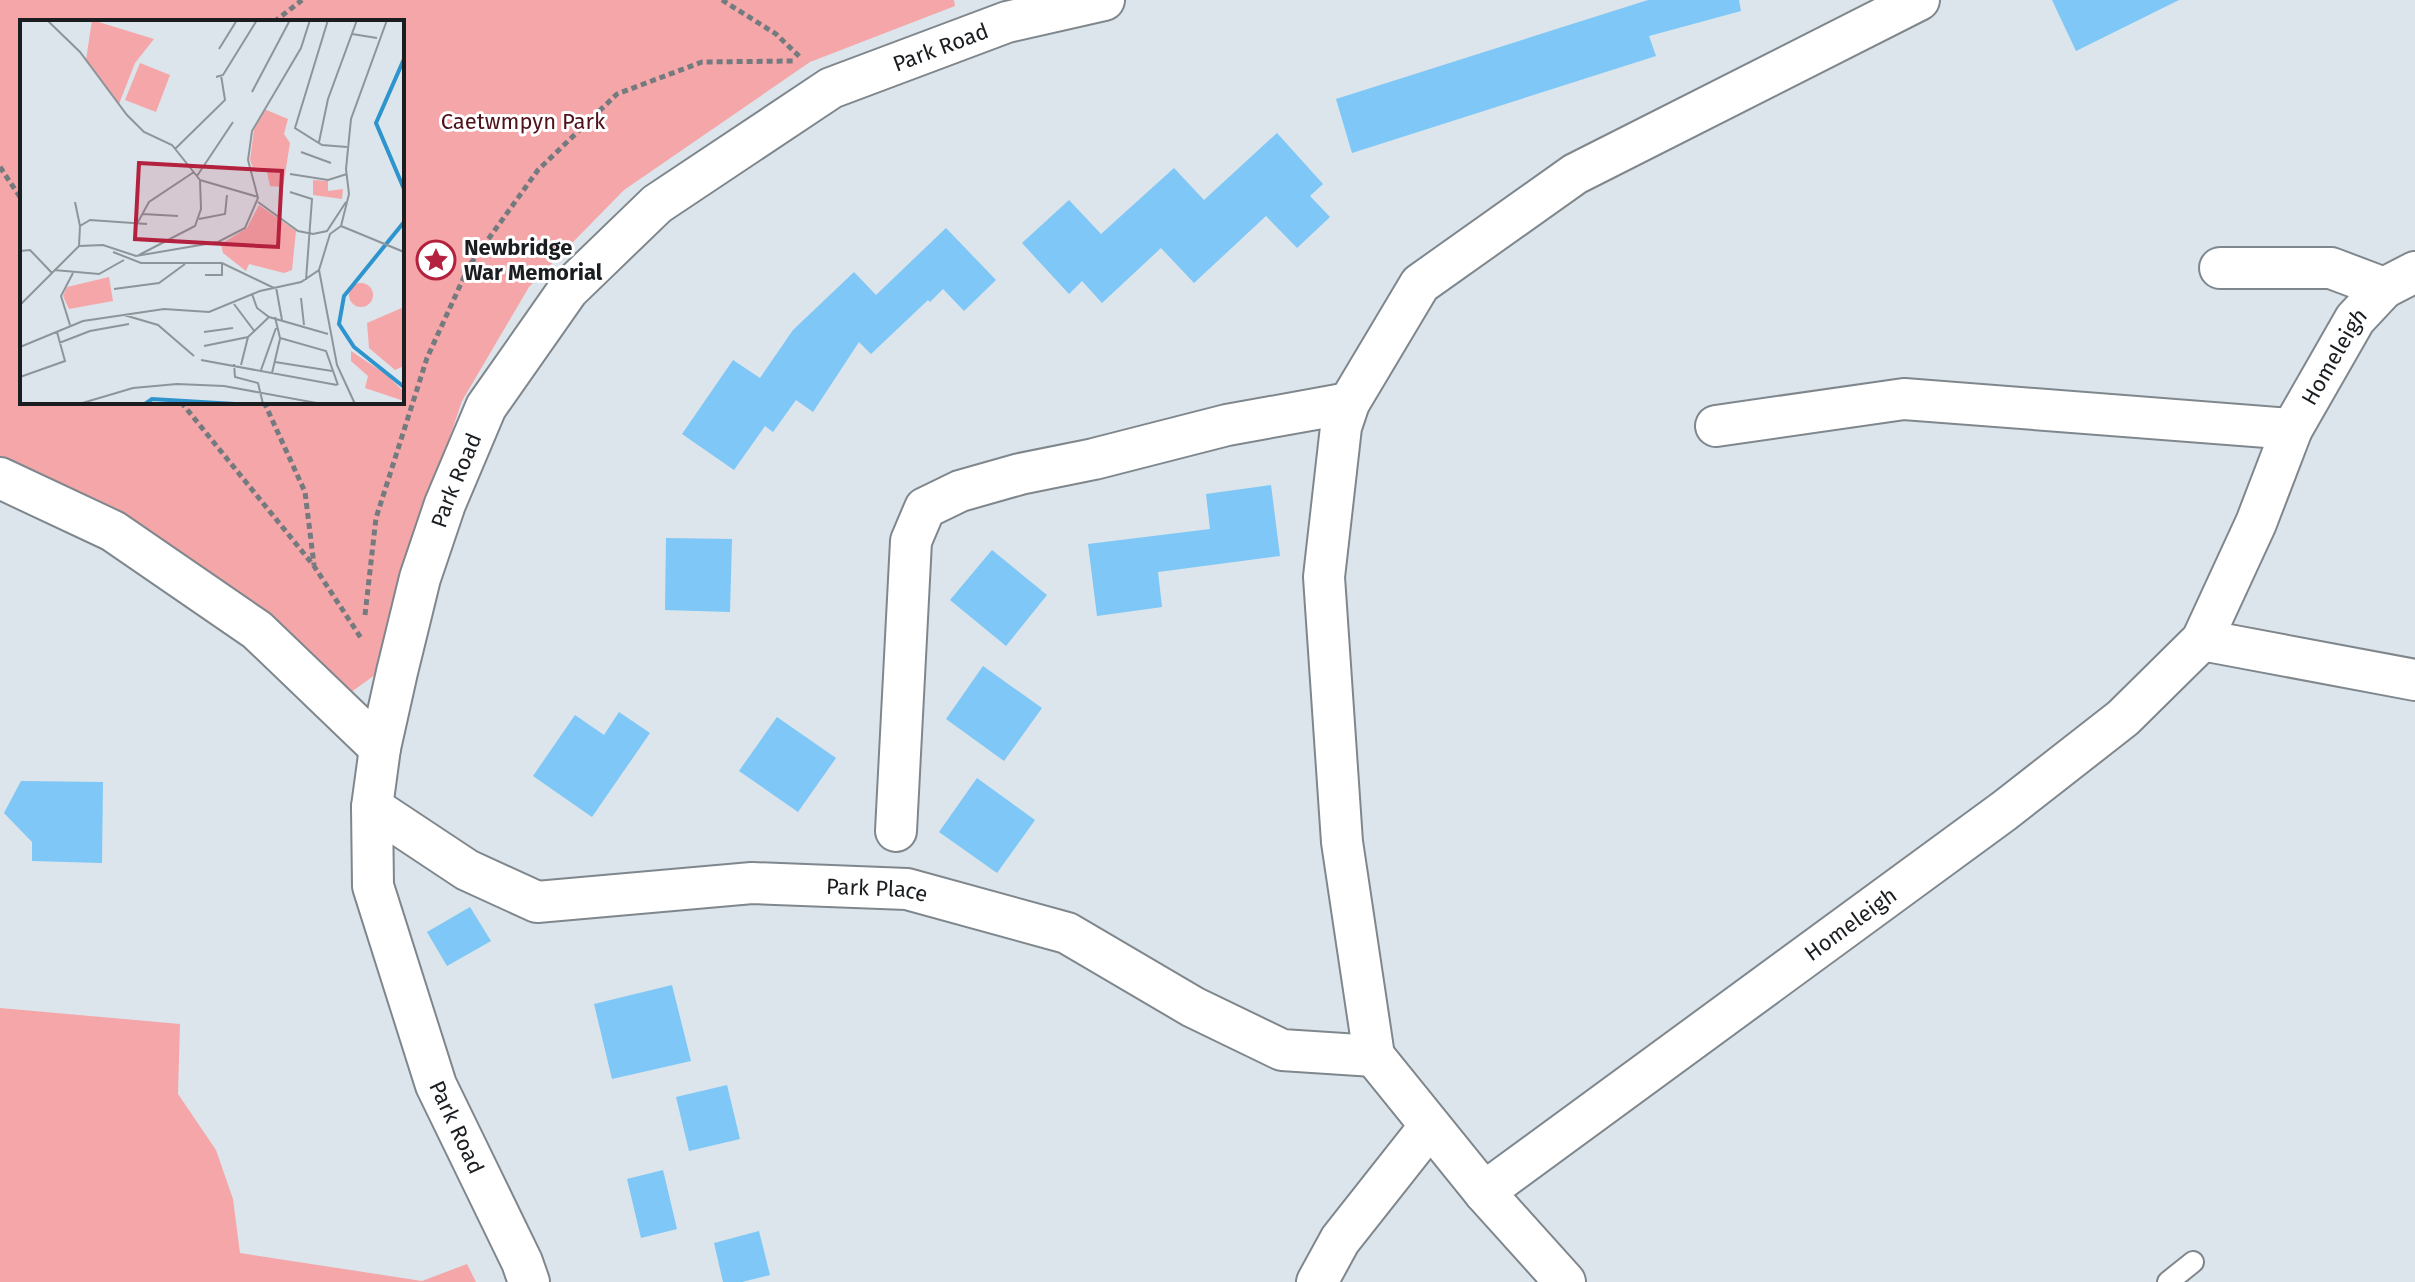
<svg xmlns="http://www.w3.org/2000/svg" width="2415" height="1282" viewBox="0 0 2415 1282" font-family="'Fira Sans',sans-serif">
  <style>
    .green { fill: #f5a6a9; fill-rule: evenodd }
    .building { fill: #7ec7f6 }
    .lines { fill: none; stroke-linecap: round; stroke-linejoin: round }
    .lane-casing { stroke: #7f878d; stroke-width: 24 }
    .street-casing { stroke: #7f878d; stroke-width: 44 }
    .path { stroke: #747b7f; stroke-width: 5; stroke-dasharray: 6 4; stroke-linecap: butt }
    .lane { stroke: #fff; stroke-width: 20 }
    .street { stroke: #fff; stroke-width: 40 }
    .labels { text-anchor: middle; stroke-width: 6; stroke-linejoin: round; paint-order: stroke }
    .street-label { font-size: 22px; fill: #1b1e21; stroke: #fff }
    .park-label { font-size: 22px; fill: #50111a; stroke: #fff }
    .poi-label { font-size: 22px; font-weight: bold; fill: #1b1e21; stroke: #fff; text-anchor: start }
    .inset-river { fill: none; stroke: #2d94cd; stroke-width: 4 }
    .inset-road { fill: none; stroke: #8e959a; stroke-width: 2 }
    .view { fill: #b4213e; fill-opacity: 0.15; stroke: #b4213e; stroke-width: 4 }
    .inset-edge { fill: none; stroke: #1b1e21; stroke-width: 4 }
  </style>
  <rect width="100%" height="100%" fill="#dbe5eb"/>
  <g class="green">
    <path d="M0 0H954L955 6 810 62 624 190 529 287 462 401 387 622 382 670 347 695 0 463ZM22 22H402V402H22Z"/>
    <path d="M0 1008 180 1024 178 1094 216 1150 233 1199 240 1253 422 1281 467 1264 476 1282H0Z"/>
  </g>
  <g class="building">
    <path d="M1648 0H1739L1741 11 1649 36 1656 56 1352 153 1336 99Z"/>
    <path d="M2052 0H2179L2076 51Z"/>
    <path d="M1277 133 1323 184 1310 196 1330 217 1297 248 1266 216 1194 283 1161 248 1102 303 1082 281 1069 294 1022 243 1069 200 1101 234 1174 168 1204 200Z"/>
    <path d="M946 228 996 280 964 311 943 289 930 302 928 300 871 354 859 342 813 412 796 400 773 432 765 426 734 470 682 434 733 360 760 378 793 330 854 272 876 295Z"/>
    <path d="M1271 485 1280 556 1158 572 1162 607 1097 616 1088 544 1210 529 1206 494Z"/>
    <path d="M666 538 732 539 730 612 665 610Z"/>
    <path d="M992 550 1047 595 1006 646 950 600Z"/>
    <path d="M983 666 1042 708 1004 761 946 719Z"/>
    <path d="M619 712 650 733 592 817 533 776 575 715 604 735Z"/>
    <path d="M777 717 836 758 798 812 739 771Z"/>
    <path d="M977 778 1035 820 997 873 939 832Z"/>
    <path d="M21 781 103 782 102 863 32 861V842L4 813Z"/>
    <path d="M470 907 491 941 447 966 427 932Z"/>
    <path d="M672 985 691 1061 612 1079 594 1004Z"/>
    <path d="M727 1085 740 1139 689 1151 676 1097Z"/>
    <path d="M663 1170 677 1229 641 1238 627 1179Z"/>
    <path d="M759 1231 770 1275 742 1282H723L714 1243Z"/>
  </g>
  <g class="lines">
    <defs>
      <path id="lane" d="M2168 1282 2193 1262"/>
      <g id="street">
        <path d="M2220 268H2331L2384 288 2415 272"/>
        <path d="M1716 426 1904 399 2292 429"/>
        <path d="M0 478 113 531 257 630 380 748"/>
        <path d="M2202 640 2415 680"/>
        <path id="s1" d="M372 807 467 870 537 902 752 883 907 889 1067 933 1193 1007 1282 1050 1374 1056"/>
        <path d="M896 831 911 541 925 508 960 491 1020 474 1094 459 1227 425 1349 403"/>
        <path id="s2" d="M1484 1192 2004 811 2123 718 2202 640 2256 523 2292 429 2355 319 2384 288"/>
        <path id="s3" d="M529 1282 522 1262 436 1085 373 886 372 807 380 748 397 672 420 578 445 504 486 407 568 290 657 204 831 88 1007 22 1104 0"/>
        <path d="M1317 1282 1340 1240 1430 1126"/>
        <path d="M1565 1282 1484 1192 1374 1056 1342 842 1324 577 1341 427 1349 403 1420 284 1575 174 1919 0"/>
      </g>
    </defs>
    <use href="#lane" class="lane-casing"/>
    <use href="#street" class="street-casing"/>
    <g class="path">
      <path d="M722 0 776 34 802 59"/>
      <path d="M274 22 302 0"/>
      <path d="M0 167 22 200"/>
      <path d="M181 402 314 566 361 638"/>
      <path d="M264 402 305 492 314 565"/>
      <path d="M365 615 376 518 427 358 469 266 538 170 617 94 702 62 794 61"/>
    </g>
    <use href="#lane" class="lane"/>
    <use href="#street" class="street"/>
  </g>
  <defs>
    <symbol id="sight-ring" viewBox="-11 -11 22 22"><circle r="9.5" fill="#fff" stroke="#b4213e" stroke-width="1.5"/><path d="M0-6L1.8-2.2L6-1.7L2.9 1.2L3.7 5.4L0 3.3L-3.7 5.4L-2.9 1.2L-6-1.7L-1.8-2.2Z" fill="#b4213e"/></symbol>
  </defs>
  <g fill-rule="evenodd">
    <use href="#sight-ring" x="414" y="238" width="44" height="44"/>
  </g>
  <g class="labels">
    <g class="street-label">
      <text dy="8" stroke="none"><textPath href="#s3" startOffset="1516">Park Road</textPath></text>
      <text dy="8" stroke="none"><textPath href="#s2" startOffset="1220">Homeleigh</textPath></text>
      <text dy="8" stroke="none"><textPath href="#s3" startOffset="844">Park Road</textPath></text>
      <text dy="8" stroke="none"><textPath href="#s1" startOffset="532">Park Place</textPath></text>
      <text dy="8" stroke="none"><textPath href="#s2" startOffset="454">Homeleigh</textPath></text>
      <text transform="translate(457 1127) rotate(65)" y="8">Park Road</text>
    </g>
    <g class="park-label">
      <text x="523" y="129">Caetwmpyn Park</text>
    </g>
    <g class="poi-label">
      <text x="464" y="255">Newbridge<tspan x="464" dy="25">War Memorial</tspan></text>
    </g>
  </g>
  <g transform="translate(20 20)">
    <rect width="384" height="384" fill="#dbe5eb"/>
    <path d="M72 0 134 19 115 43 99 84 66 40ZM120 43 150 55 136 92 105 80ZM244 89 268 99 264 114 270 123 263 167 250 166 247 152 234 151 230 140 234 110ZM293 160 308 161V171L323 169 322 179 293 175ZM239 185 276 211 272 250 264 253 229 244 226 251 203 233 201 224 227 208ZM89 257 93 281 49 289 43 276 47 267ZM329 275a12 12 0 1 1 24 0a12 12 0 1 1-24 0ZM384 287V346L375 350 349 328 347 303ZM331 331 367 355 384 372V381L345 368 348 356 331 341Z" fill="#f5a6a9"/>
    <path class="inset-river" d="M384 39 356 103 384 169M384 202 324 276 319 304 334 327 384 367M125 384 132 379 215 384"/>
    <path class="inset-road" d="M27 0 60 32 107 95 124 112 152 125 180 160 181 189 175 206 119 235M308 0 275 108 302 125 327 127M332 14 357 18M199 29 217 0M196 57 203 55 237 0M232 72 270 0M299 122 308 79 337 0M155 129 205 80 201 55M281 132 311 143M270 154 308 160 327 154M177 156 213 102M180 160 238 177M270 172 292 179 286 260M55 182 60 206M238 182 278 211 293 214 307 211 326 182M123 194 158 196M179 199 205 194 207 175M118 202 129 182 174 152M321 206 329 174 326 149 331 99 367 0M321 206 384 232M59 226 60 206 70 200 127 204M0 231 10 230 32 253M93 232 121 243H202L254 268M34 250 79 254 104 240M299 250 317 345 335 384M185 255H202V243M256 267 262 300M94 269 139 263 165 244M232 274 237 288 249 297 308 314M281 278 284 305M214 284 235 312M0 285 59 226 83 225 116 236 198 222 225 208 238 178 228 140 232 111 281 28 290 0M104 295 138 305 174 336M255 297 260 318 306 331 318 365M50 305 41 276 53 253M184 312 213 308M39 323 70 311 109 304M184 326 228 317 249 297M0 327 63 301 144 289 189 292 240 271 281 262 299 250 310 214 321 206M181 340 317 365M255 342 312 351M214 344 215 357 238 363 243 384M221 345 228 317M241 350 256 308M252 353 260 319M0 357 45 341 37 312M59 384 113 368 157 364 204 366 302 384"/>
    <path class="view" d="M119 143 262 151 258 227 115 219Z"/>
    <rect width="384" height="384" class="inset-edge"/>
  </g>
</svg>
